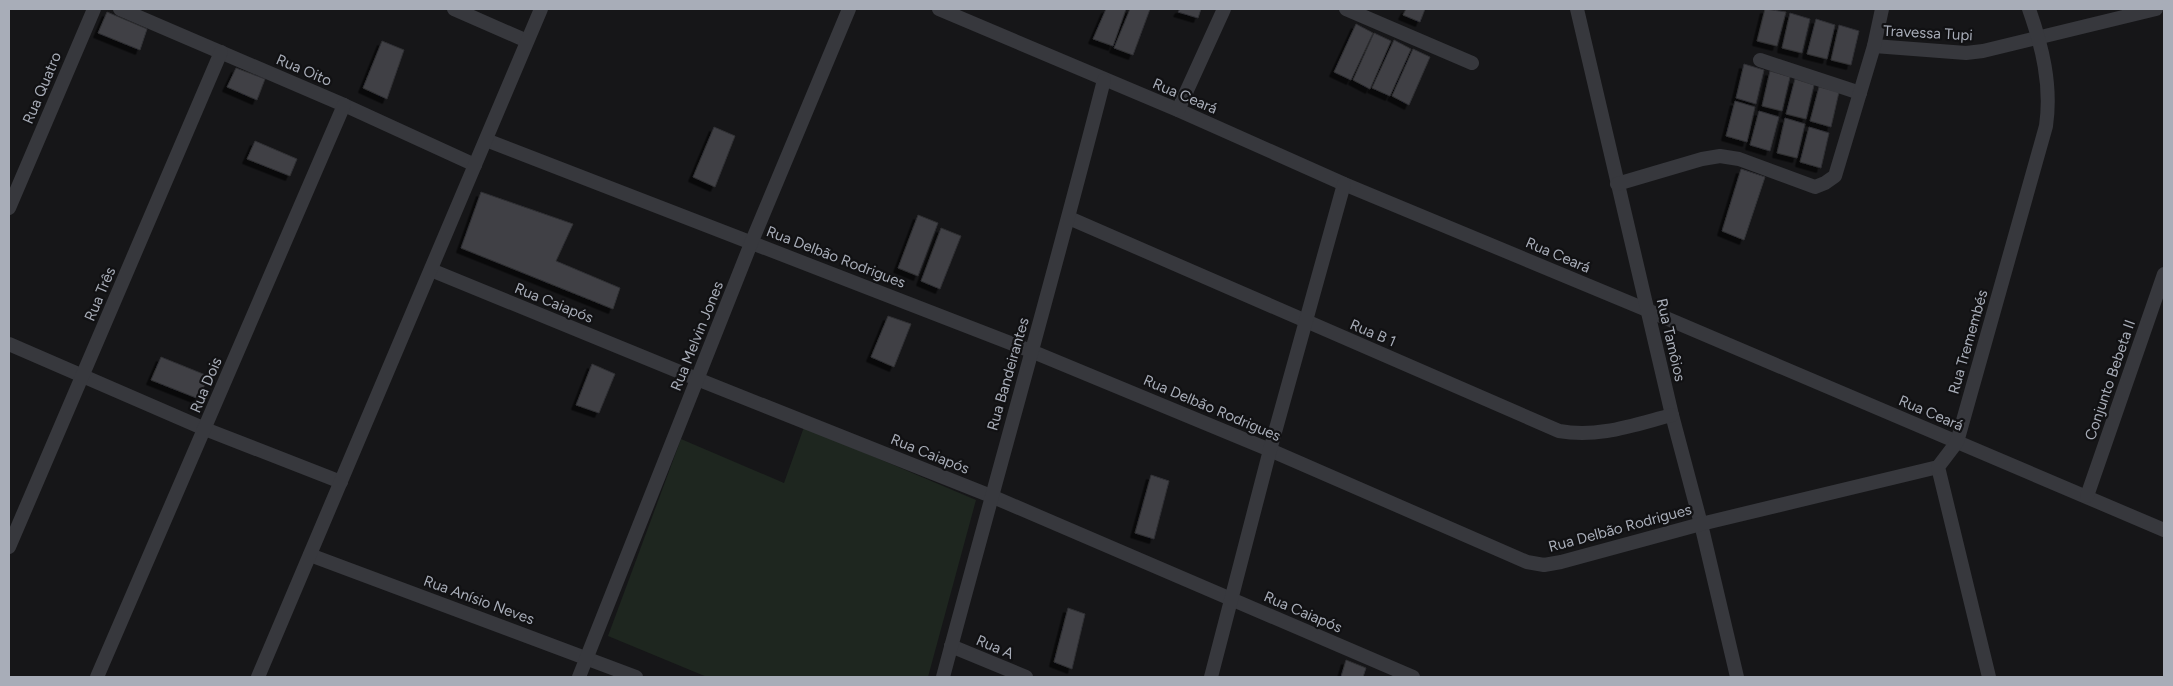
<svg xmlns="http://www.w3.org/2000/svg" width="2173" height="686" viewBox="0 0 2173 686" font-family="Figtree,sans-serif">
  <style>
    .green { fill: #1e261f }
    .building { fill: #404145; stroke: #303034; filter: url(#shadow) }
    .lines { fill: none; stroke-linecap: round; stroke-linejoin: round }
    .street { stroke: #37383d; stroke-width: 14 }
    .labels { text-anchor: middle; stroke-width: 4.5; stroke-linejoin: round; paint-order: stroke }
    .street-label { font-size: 15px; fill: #a8adb8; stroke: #111113 }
  </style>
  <defs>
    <filter id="shadow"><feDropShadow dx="-4.5" dy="4.5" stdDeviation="0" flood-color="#0009"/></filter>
  </defs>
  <rect width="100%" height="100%" fill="#161618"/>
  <path class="green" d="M804 427 976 500 928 677H707L608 636 681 439 784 483Z"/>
  <g class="building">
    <path d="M1106 9H1126L1113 46 1093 39Z"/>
    <path d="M1130 9H1150L1133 55 1114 48Z"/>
    <path d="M1180 9H1201L1198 18 1178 12Z"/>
    <path d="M1406 9H1425L1420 22 1403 15Z"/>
    <path d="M1765 9 1786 12 1777 46 1757 41Z"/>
    <path d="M107 12 147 29 140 50 98 33Z"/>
    <path d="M1790 13 1810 19 1802 53 1782 48Z"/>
    <path d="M1816 19 1835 25 1827 59 1807 54Z"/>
    <path d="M1356 24 1373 33 1351 80 1334 72Z"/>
    <path d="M1839 25 1859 31 1851 65 1831 60Z"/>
    <path d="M1374 33 1391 41 1370 89 1353 80Z"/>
    <path d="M1394 40 1411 49 1390 96 1372 88Z"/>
    <path d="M382 41 404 50 387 99 363 88Z"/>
    <path d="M1413 49 1430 57 1409 105 1392 96Z"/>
    <path d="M1744 64 1764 70 1756 104 1736 98Z"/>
    <path d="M236 68 265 79 257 100 227 87Z"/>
    <path d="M1770 71 1790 77 1782 111 1762 106Z"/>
    <path d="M1795 79 1814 85 1806 119 1786 114Z"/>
    <path d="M1819 87 1839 92 1831 127 1810 121Z"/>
    <path d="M1735 101 1755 107 1747 142 1726 136Z"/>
    <path d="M1759 111 1779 117 1770 151 1750 145Z"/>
    <path d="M1785 118 1805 124 1797 158 1777 153Z"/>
    <path d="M714 127 735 136 715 187 693 177Z"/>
    <path d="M1809 127 1829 133 1821 168 1800 162Z"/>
    <path d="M255 141 297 159 290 176 247 159Z"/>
    <path d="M1741 169 1765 177 1744 240 1722 231Z"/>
    <path d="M481 192 573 224 556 261 620 288 613 309 461 248Z"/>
    <path d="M918 215 938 223 918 276 898 268Z"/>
    <path d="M941 228 961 236 940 289 921 281Z"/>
    <path d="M888 316 911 324 894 367 871 357Z"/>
    <path d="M161 357 208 376 199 399 151 380Z"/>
    <path d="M592 364 615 374 599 413 576 405Z"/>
    <path d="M1151 475 1169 481 1154 539 1135 533Z"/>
    <path d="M1068 608 1085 614 1072 669 1054 662Z"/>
    <path d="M1346 660 1366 668 1363 677H1341Z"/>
  </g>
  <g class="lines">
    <g class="street">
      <path d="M120 9 344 105 475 165"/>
      <path d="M454 9 527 41"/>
      <path d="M939 9 1178 110 1344 184 1647 310 2164 530"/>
      <path d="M1346 9 1472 63"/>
      <path d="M1577 9 1672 415 1701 524 1737 677"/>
      <path d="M1874 46 1966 53 1983 51 2156 9"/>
      <path d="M1760 60 1860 93"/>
      <path d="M1178 110 1224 9"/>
      <path d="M486 140 1031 351 1270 450 1527 562 1544 565 1561 562 1701 524 1938 467"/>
      <path d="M1617 184 1702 159 1720 156 1739 159 1815 187 1825 183 1835 176 1874 46 1882 9"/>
      <path d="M9 208 94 9"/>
      <path d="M1069 218 1559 431C1599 438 1633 425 1672 415"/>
      <path d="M431 270 697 379 991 496 1413 677"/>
      <path d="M9 344 205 429 341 482"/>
      <path d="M2087 496 2164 274"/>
      <path d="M9 547 221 52"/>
      <path d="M310 555 636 677"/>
      <path d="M951 646 1026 677"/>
      <path d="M97 677 344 105"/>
      <path d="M258 677 541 9"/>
      <path d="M579 677 752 241 849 9"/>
      <path d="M943 677C996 478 1053 280 1104 80"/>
      <path d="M1211 677 1270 450 1344 184"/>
      <path d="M1989 677 1938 467 1957 442 2046 126C2052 85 2042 46 2029 9"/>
    </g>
  </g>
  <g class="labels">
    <g class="street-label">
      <text transform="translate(1928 33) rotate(3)" y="5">Travessa Tupi</text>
      <text transform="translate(304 70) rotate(23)" y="5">Rua Oito</text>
      <text transform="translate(42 88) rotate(-67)" y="5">Rua Quatro</text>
      <text transform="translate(1185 96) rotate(23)" y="5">Rua Ceará</text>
      <text transform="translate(1558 255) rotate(23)" y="5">Rua Ceará</text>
      <text transform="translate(836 257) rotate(21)" y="5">Rua Delbão Rodrigues</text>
      <text transform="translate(100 294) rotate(-67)" y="5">Rua Três</text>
      <text transform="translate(554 303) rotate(22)" y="5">Rua Caiapós</text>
      <text transform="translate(1373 333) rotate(23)" y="5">Rua B 1</text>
      <text transform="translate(697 336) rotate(-68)" y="5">Rua Melvin Jones</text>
      <text transform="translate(1671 340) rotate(77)" y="5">Rua Tamôios</text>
      <text transform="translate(1968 342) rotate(-74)" y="5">Rua Tremembés</text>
      <text transform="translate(1008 374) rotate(-74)" y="5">Rua Bandeirantes</text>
      <text transform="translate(2110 380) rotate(-71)" y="5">Conjunto Bebeta II</text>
      <text transform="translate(206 385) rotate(-67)" y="5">Rua Dois</text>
      <text transform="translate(1212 408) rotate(23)" y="5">Rua Delbão Rodrigues</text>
      <text transform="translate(1931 413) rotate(23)" y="5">Rua Ceará</text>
      <text transform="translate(930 454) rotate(22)" y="5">Rua Caiapós</text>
      <text transform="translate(1620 528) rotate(-15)" y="5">Rua Delbão Rodrigues</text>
      <text transform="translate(479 600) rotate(20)" y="5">Rua Anísio Neves</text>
      <text transform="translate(1303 612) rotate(23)" y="5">Rua Caiapós</text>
      <text transform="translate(995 647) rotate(23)" y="5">Rua A</text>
    </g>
  </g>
  <rect width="2173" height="686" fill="none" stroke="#a8adb8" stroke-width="20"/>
</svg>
